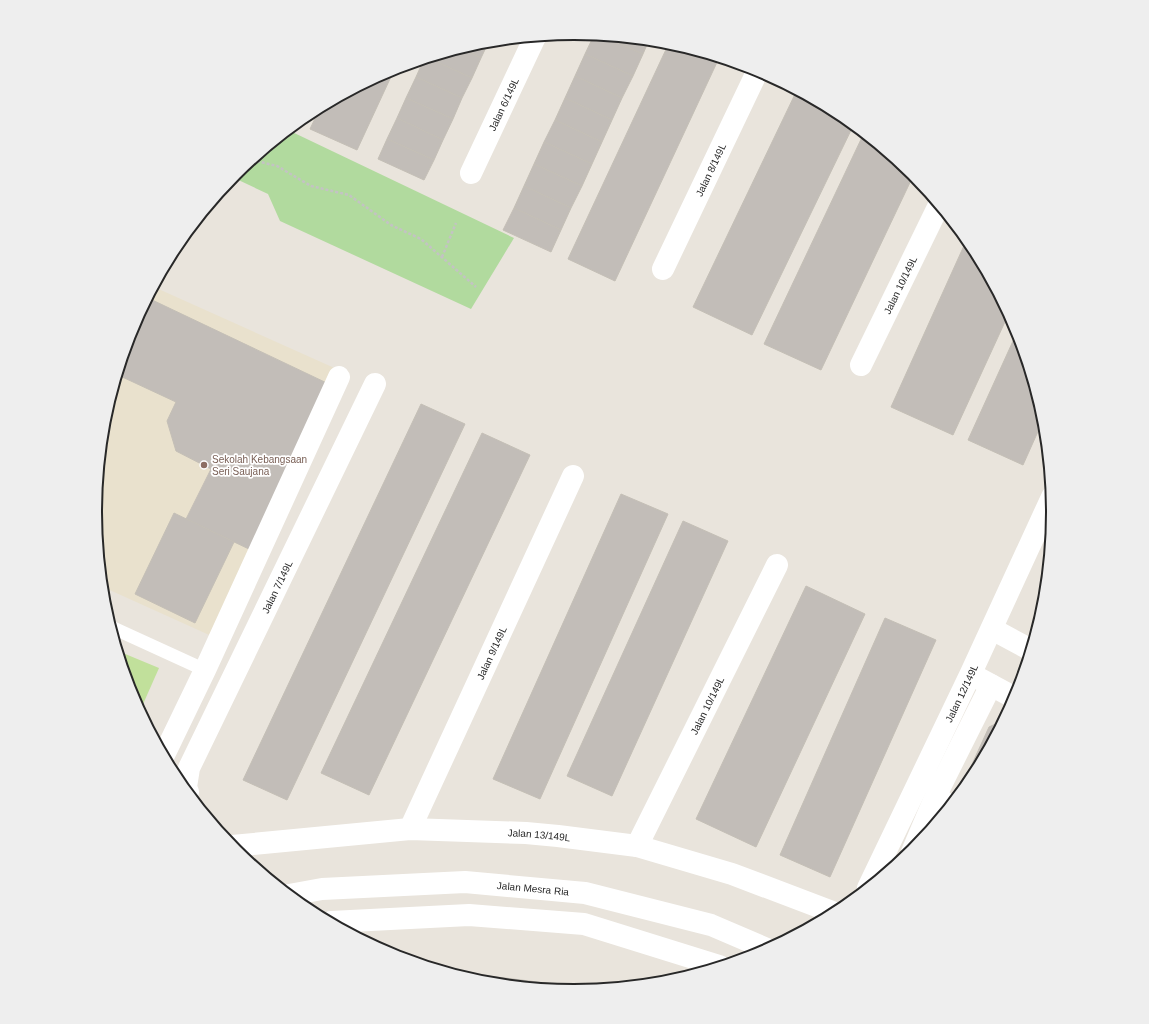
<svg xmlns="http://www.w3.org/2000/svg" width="1149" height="1024" viewBox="0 0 1149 1024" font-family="Helvetica,sans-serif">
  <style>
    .education { fill: #e9e1cd }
    .green { fill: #b1da9e }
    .pitch { fill: #c1e09b }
    .building { fill: #c2bdb8; stroke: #c4bfb6 }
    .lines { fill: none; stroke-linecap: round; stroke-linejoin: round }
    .path { stroke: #c3c3c3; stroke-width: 2.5; stroke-dasharray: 3 2; stroke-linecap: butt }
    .service { stroke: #fff; stroke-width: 13 }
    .minor { stroke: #fff; stroke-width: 22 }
    .secondary { stroke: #fff; stroke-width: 22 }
    .education-dot { fill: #8d6e63; stroke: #fff; stroke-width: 1.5 }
    .labels { text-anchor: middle; stroke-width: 3.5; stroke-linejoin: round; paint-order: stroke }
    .street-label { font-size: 10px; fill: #282828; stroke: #fff }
    .education-label { font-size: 10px; fill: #785e54; stroke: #fff; text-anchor: start }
    .rim { fill: none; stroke: #282828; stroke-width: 2 }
  </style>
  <rect width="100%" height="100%" fill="#e9e4dc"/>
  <path class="education" d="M154 287 350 375 227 643 103 587 96 512 105 418 132 328Z"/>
  <path class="green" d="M288 130 514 238 471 309 280 221 268 194 232 177Z"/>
  <path class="pitch" d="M118 651 159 668 140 711 132 695Z"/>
  <g class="building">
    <path d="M594 35 603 36 643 54 633 76 585 54Z"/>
    <path d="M603 36 649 40 643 54Z"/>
    <path d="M489 41 481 58 461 48 481 42Z"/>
    <path d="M669 43 719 58 615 281 568 259Z"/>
    <path d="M461 48 481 58 472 78 428 58Z"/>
    <path d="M585 54 633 76 622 98 575 76Z"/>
    <path d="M428 58 472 78 462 98 416 77 424 59Z"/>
    <path d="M395 68 357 150 310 129 320 108Z"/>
    <path d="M575 76 622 98 612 120 565 98Z"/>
    <path d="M416 77 462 98 453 119 406 98Z"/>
    <path d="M797 90 841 114 854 124 752 335 693 307Z"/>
    <path d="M406 98 453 119 443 140 397 118Z"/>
    <path d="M565 98 612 120 602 142 555 120Z"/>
    <path d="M397 118 443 140 434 160 387 139Z"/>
    <path d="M555 120 602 142 592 164 544 142Z"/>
    <path d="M864 133 914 174 821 370 764 344Z"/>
    <path d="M387 139 434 160 424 180 378 159Z"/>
    <path d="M544 142 592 164 582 186 534 164Z"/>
    <path d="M534 164 582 186 571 208 524 186Z"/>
    <path d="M524 186 571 208 561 230 514 208Z"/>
    <path d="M514 208 561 230 551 252 503 230Z"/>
    <path d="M967 239 973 246 1009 313 953 435 891 407Z"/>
    <path d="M148 298 331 385 251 550 186 519 211 469 176 451 167 421 176 402 118 375 132 328Z"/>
    <path d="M1018 330 1044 418 1023 465 968 440Z"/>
    <path d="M421 404 465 424 287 800 243 780Z"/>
    <path d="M482 433 530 455 369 795 321 773Z"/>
    <path d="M621 494 668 514 540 799 493 779Z"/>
    <path d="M174 513 234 542 195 623 135 594Z"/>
    <path d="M683 521 728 541 612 796 567 776Z"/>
    <path d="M806 586 865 614 756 847 696 819Z"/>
    <path d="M885 618 936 640 830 877 780 855Z"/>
    <path d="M1004 720 973 778 957 797 989 727Z"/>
    <path d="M458 975 497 977 594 989 574 991 481 982Z"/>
  </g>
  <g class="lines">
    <g class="path">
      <path d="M252 160 277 166 311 186 349 195 391 225 421 239 476 287"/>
      <path d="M442 257 456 223"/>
    </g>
    <g class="service">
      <path d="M111 627 205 670"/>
      <path d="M937 793 953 802"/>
    </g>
    <g class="minor">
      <path id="s1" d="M471 173 535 37"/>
      <path id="s2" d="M663 269 758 70"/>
      <path id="s3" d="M861 365 939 205"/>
      <path d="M992 629 1031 650"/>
      <path d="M978 678 1015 698"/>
      <path d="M164 755 205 670 339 377"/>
      <path id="s4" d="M188 792 186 787 189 768 375 384"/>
      <path id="s5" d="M410 829 573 476"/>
      <path id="s6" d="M232 846 410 829 526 833 558 836 637 846 732 874 835 913"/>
      <path id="s7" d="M637 846 777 565"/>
      <path d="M912 852 937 793 991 685"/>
      <path id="s8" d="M868 888 971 673 1052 497"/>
    </g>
    <g class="secondary">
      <path id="s9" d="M289 895 322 889 465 882 585 893 711 925 767 949"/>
      <path d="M331 922 469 915 584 924 719 966"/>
    </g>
  </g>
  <circle class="education-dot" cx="204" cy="465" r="4"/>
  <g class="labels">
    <g class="street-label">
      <text dy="4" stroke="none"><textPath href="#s1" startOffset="76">Jalan 6/149L</textPath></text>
      <text dy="4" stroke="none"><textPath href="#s2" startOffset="110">Jalan 8/149L</textPath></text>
      <text dy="4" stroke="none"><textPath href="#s3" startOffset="89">Jalan 10/149L</textPath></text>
      <text dy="4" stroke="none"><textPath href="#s4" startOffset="226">Jalan 7/149L</textPath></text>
      <text dy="4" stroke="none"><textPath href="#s5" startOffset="194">Jalan 9/149L</textPath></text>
      <text dy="4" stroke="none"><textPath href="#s8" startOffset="216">Jalan 12/149L</textPath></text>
      <text dy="4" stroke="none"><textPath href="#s7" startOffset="157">Jalan 10/149L</textPath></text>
      <text dy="4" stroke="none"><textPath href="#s6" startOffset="308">Jalan 13/149L</textPath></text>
      <text dy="4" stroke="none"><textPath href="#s9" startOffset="245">Jalan Mesra Ria</textPath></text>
    </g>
    <g class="education-label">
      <text x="212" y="463">Sekolah Kebangsaan<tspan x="212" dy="12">Seri Saujana</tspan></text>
    </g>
  </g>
  <path d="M0 0H1149V1024H0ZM102 512a472 472 0 1 1 944 0a472 472 0 1 1-944 0Z" fill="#eee" fill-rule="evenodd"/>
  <path class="rim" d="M102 512a472 472 0 1 1 944 0a472 472 0 1 1-944 0Z"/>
</svg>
